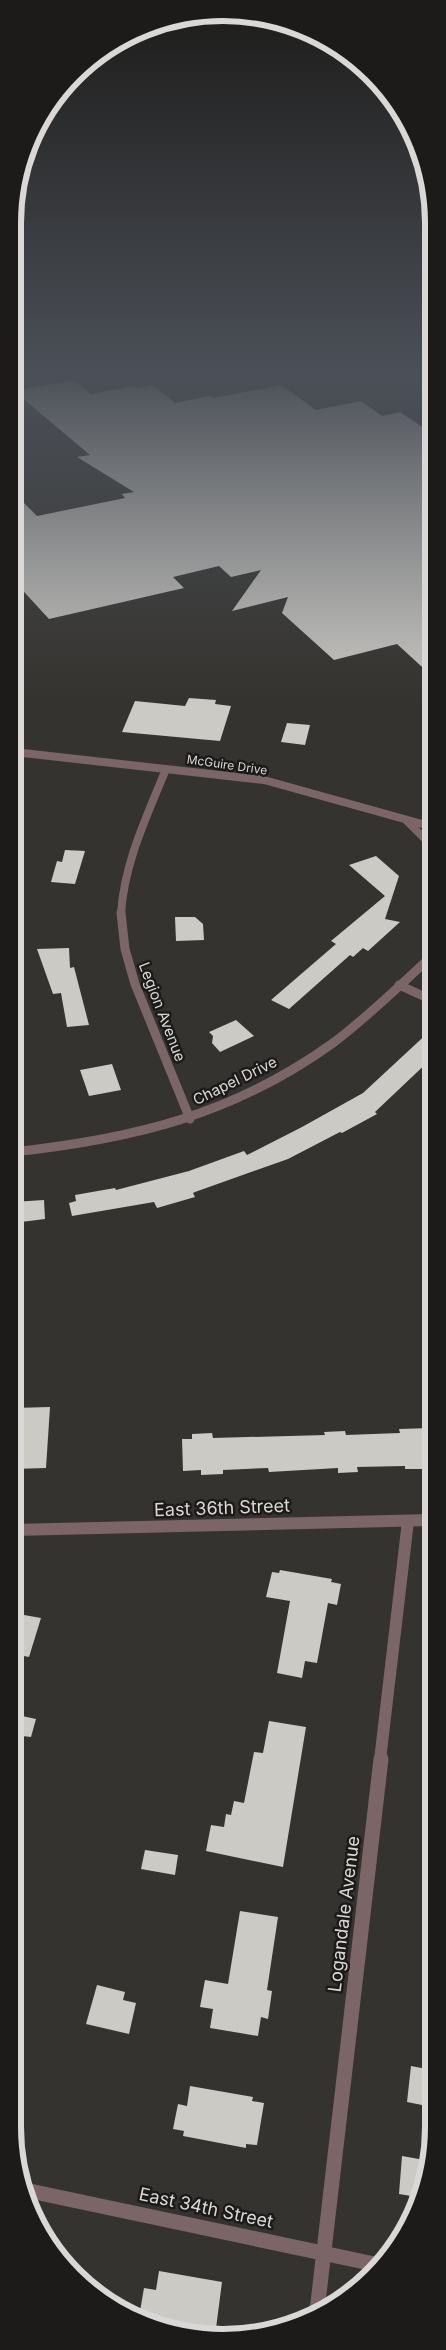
<svg xmlns="http://www.w3.org/2000/svg" width="446" height="2350" viewBox="0 0 446 2350" font-family="Inter,sans-serif">
  <style>
    .building { fill: #cccac5 }
    .lines { fill: none; stroke-linecap: round; stroke-linejoin: round }
    .minor-far3 { stroke: #7c6567; stroke-width: 8 }
    .minor-far2 { stroke: #7c6567; stroke-width: 9 }
    .minor-far1 { stroke: #7c6567; stroke-width: 12 }
    .minor { stroke: #7c6567; stroke-width: 15 }
    .labels { text-anchor: middle; stroke-width: 5; stroke-linejoin: round; paint-order: stroke }
    .far-street-label { font-size: 12px; fill: #d9d8d6; stroke: #1c1b19 }
    .street-label { font-size: 15px; fill: #d9d8d6; stroke: #1c1b19 }
    .near-street-label { font-size: 18px; fill: #d9d8d6; stroke: #1c1b19 }
    .rim { fill: none; stroke: #d9d8d6; stroke-width: 6 }
  </style>
  <rect width="100%" height="100%" fill="#35332f"/>
  <g class="building">
    <path d="M74 380 91 394 134 386 137 388 153 385 175 403 210 396 213 398 281 385 316 410 361 401 382 416 400 412 433 434V677L397 644 334 660 282 613 288 597 232 611 261 570 231 577 219 566 173 577 184 588 49 619 14 581V493L37 516 125 498 122 494 134 492 77 457 90 455 14 391Z"/>
    <path d="M189 698 216 700 215 704 231 706 220 741 122 732 135 701 185 706Z"/>
    <path d="M287 723 310 725 305 745 281 742Z"/>
    <path d="M65 850 85 851 75 884 51 882 57 861 62 862Z"/>
    <path d="M376 856 399 876 385 919 400 922 368 951 363 948 353 957 350 955 289 1009 271 1000 336 944 331 941 385 896 349 865Z"/>
    <path d="M175 917H195L203 924 204 940 176 941Z"/>
    <path d="M69 948 70 968 74 967 89 1025 67 1027 61 993 53 994 37 949Z"/>
    <path d="M236 1020 254 1036 220 1052 212 1043 213 1036 209 1032Z"/>
    <path d="M432 1029V1058L375 1112 377 1114 342 1133 340 1132 288 1159 195 1192 193 1193 195 1197 157 1208 154 1202 72 1216 69 1203 76 1201 75 1195 115 1188 116 1190 189 1171 244 1151 247 1155 302 1127 363 1093Z"/>
    <path d="M112 1064 121 1090 89 1096 80 1070Z"/>
    <path d="M44 1200 45 1219 13 1223V1202Z"/>
    <path d="M50 1407 46 1468 13 1469V1408Z"/>
    <path d="M432 1428V1465L424 1466V1469H405V1466L357 1467 358 1472 338 1473V1468L269 1472 268 1468 223 1470V1474L201 1475V1470L183 1471 182 1439H192V1434L212 1433 213 1438 325 1435 324 1432 345 1431 346 1435 400 1433 399 1429Z"/>
    <path d="M280 1570 332 1579 331 1582 341 1584 337 1605 328 1603 317 1663 305 1661 302 1678 277 1673 290 1601 266 1597 272 1572 279 1573Z"/>
    <path d="M13 1613 41 1618 29 1657 13 1654Z"/>
    <path d="M13 1714 36 1719 31 1737 13 1735Z"/>
    <path d="M269 1721 306 1727 283 1867 206 1851 211 1825 224 1827 226 1814 231 1815 234 1801 244 1803 254 1752 263 1753Z"/>
    <path d="M145 1850 178 1855 175 1875 141 1869Z"/>
    <path d="M240 1911 278 1917 267 1990 272 1991 268 2019 261 2017 258 2036 210 2028 213 2009 200 2007 205 1980 228 1984Z"/>
    <path d="M97 1985 125 1992 123 2000 136 2003 129 2034 86 2024Z"/>
    <path d="M411 2066 432 2070V2107L407 2102Z"/>
    <path d="M190 2086 253 2097 252 2101 264 2103 257 2145 246 2144V2148L183 2136 184 2131 173 2129 178 2104 187 2106Z"/>
    <path d="M402 2156 430 2161 417 2197 399 2194Z"/>
    <path d="M159 2271 222 2282 215 2336 210 2337 148 2323V2319L139 2317 144 2288 156 2290Z"/>
  </g>
  <g class="lines">
    <g class="minor-far3">
      <path d="M14 752 264 780 433 827"/>
      <path d="M407 821 433 847"/>
      <path d="M121 914C124 863 147 816 166 769"/>
    </g>
    <g class="minor-far2">
      <path d="M121 913 125 949 135 984 190 1119"/>
      <path d="M399 985 432 1000"/>
      <path d="M13 1152C133 1139 233 1115 333 1043 369 1016 400 985 433 955"/>
    </g>
    <g class="minor-far1">
      <path d="M13 1530 432 1520"/>
      <path d="M380 1760 408 1521"/>
    </g>
    <g class="minor">
      <path d="M25 2190 379 2265"/>
      <path d="M317 2311 381 1759"/>
    </g>
  </g>
  <linearGradient id="sky" x2="0" y2="1"><stop stop-color="#1d1c1a"/><stop offset="0.53" stop-color="#4b5058"/><stop offset="1" stop-color="#4b5058" stop-opacity="0"/></linearGradient>
  <rect width="446" height="705" fill="url(#sky)"/>
  <g class="labels">
    <g class="far-street-label">
      <text transform="translate(227 765) rotate(8)" y="4">McGuire Drive</text>
    </g>
    <g class="street-label">
      <text transform="translate(162 1012) rotate(69)" y="5">Legion Avenue</text>
      <text transform="translate(235 1081) rotate(-26)" y="5">Chapel Drive</text>
    </g>
    <g class="near-street-label">
      <text transform="translate(222 1508) rotate(-2)" y="6">East 36th Street</text>
      <text transform="translate(344 1914) rotate(-83)" y="6">Logandale Avenue</text>
      <text transform="translate(206 2208) rotate(12)" y="6">East 34th Street</text>
    </g>
  </g>
  <path d="M0 0H446V2350H0ZM223 21H223A202 202 0 0 1 425 223V2127A202 202 0 0 1 223 2329H223A202 202 0 0 1 21 2127V223A202 202 0 0 1 223 21Z" fill="#1c1b19" fill-rule="evenodd"/>
  <path class="rim" d="M223 21H223A202 202 0 0 1 425 223V2127A202 202 0 0 1 223 2329H223A202 202 0 0 1 21 2127V223A202 202 0 0 1 223 21Z"/>
</svg>
